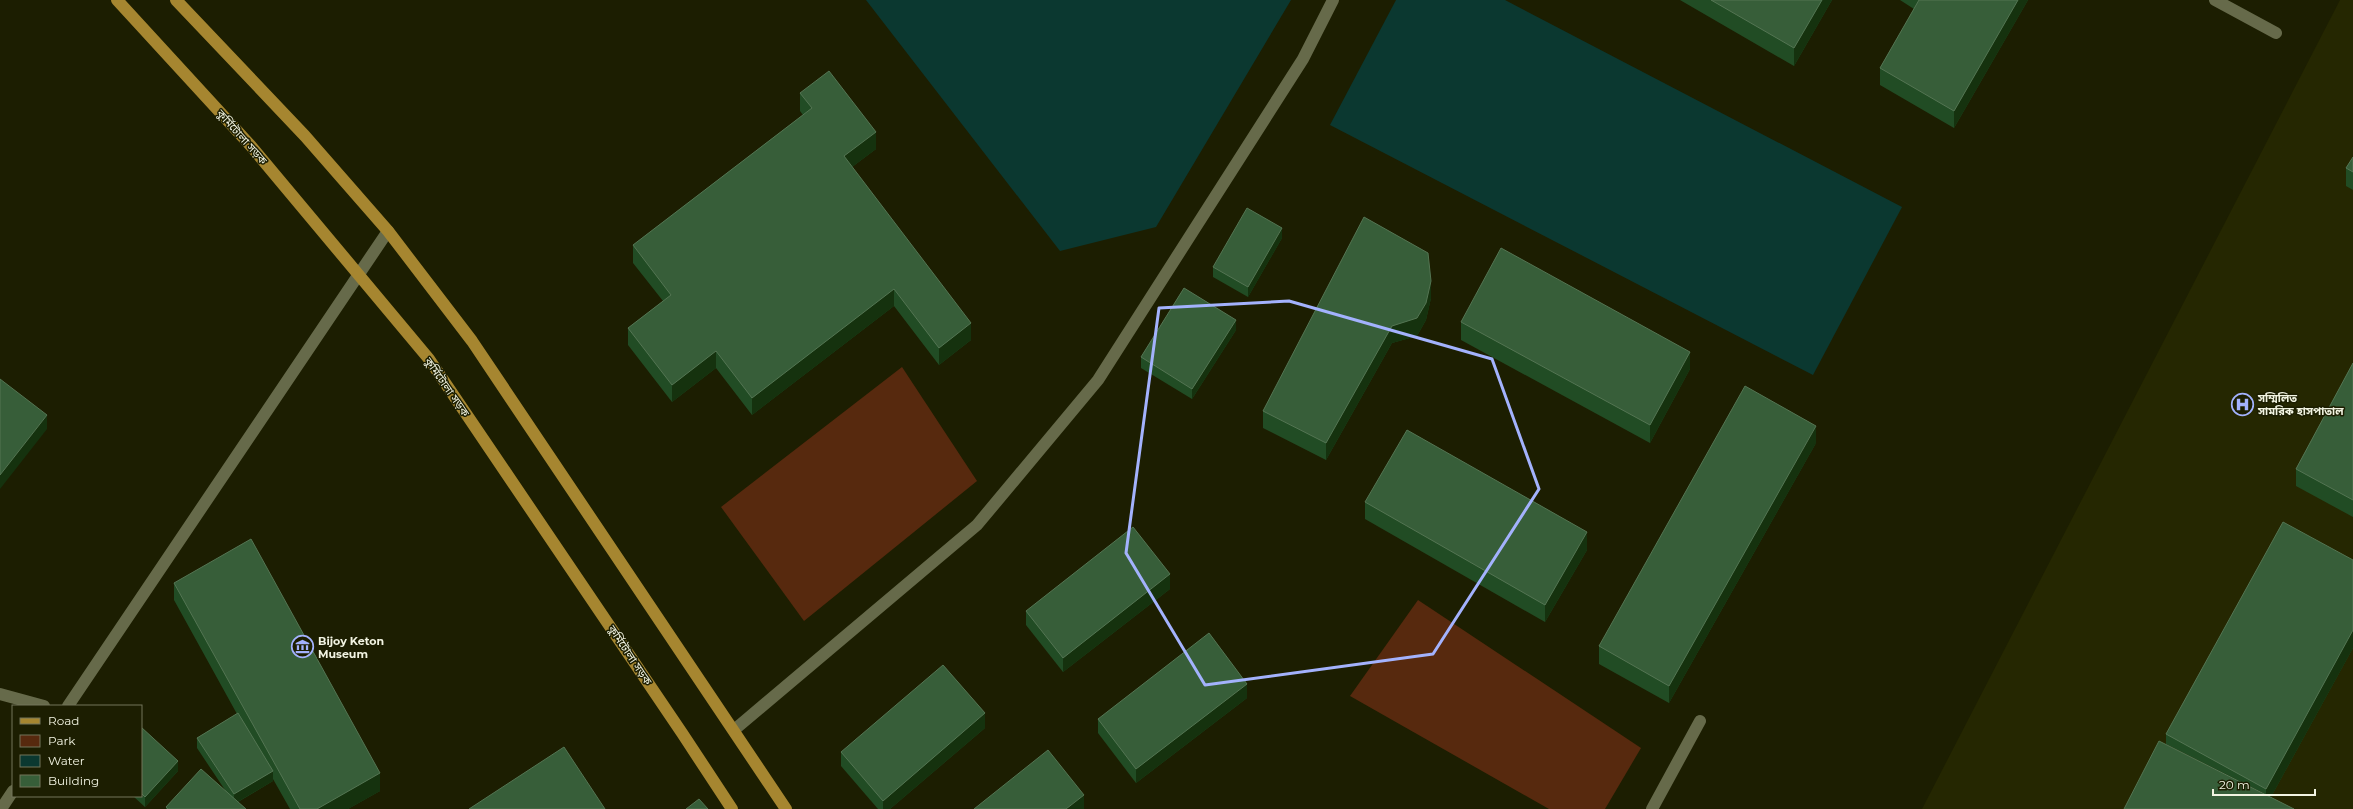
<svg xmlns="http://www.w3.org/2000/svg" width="2353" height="809" viewBox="0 0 2353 809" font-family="Montserrat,'Noto Sans Bengali',sans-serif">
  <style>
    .built { fill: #252701 }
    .green { fill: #57290e }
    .water { fill: #0b3830 }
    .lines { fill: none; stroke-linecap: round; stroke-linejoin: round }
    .minor { stroke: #666a4a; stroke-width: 12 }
    .major { stroke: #a68630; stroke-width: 12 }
    .wall { fill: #214c24 }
    .shaded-wall { fill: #15320e }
    .building { fill: #375e39; stroke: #547553 }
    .marked { fill: none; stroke: #a3b2fd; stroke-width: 3; stroke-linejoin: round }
    .labels { text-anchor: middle; stroke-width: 3; stroke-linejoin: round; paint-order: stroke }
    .street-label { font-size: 11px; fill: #f2f4e2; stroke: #1c1e01 }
    .poi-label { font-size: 11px; font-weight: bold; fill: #f2f4e2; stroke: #1c1e01; text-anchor: start }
  </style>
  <rect width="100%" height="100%" fill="#1c1e01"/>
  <path class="built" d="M2340 0H2353V809H1922Z"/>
  <g class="green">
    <path d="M902 367 977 481 804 621 721 507Z"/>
    <path d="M1418 600 1641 748 1605 809H1549L1350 696Z"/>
  </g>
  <g class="water">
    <path d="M866 0H1291L1156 227 1060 251Z"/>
    <path d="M1396 0H1505L1902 207 1813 375 1330 125Z"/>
  </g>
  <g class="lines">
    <g class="minor">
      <path d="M2215 0 2276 33"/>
      <path d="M0 694 44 706"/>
      <path d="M68 706 388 231"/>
      <path d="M734 730 977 525 1098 380 1303 59 1333 0"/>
      <path d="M1 809 13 791"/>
      <path d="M1652 809 1700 721"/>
    </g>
    <g class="major">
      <path d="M117 0 251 146 429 359 682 733 732 809"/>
      <path d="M176 0 305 136 388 231 472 341 786 809"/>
    </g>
  </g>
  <g class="wall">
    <path d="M1680 0H1832L1794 66Z"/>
    <path d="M1900 0H2028L1954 128 1880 85V68L1914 9Z"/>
    <path d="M800 93 876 149 852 167 971 340 939 365 894 306 752 415 716 368 672 402 628 345V328L663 301 633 263V245L803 115 800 111Z"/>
    <path d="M2353 157V190L2346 186V168Z"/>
    <path d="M1282 238 1248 297 1213 277V267Z"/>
    <path d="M1431 298 1426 320 1417 336 1392 343 1326 460 1263 428V411Z"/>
    <path d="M1461 322 1690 369 1650 443 1461 340Z"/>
    <path d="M1236 330 1192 399 1141 368V357Z"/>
    <path d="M2353 363V517L2296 486V469Z"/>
    <path d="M1816 443 1669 703 1599 664V646Z"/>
    <path d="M1365 502 1587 550 1545 622 1365 519Z"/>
    <path d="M2353 560V648L2271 797 2166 744V734Z"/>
    <path d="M174 583 380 791 348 809H290L273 779V781L238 802 246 809H166V807L225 790 197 748V738L237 714 174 600Z"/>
    <path d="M1170 589 1063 672 1026 625V611Z"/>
    <path d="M1247 698 1136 783 1098 733V719Z"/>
    <path d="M141 727 178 771 145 807 133 796H141Z"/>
    <path d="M985 728 890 809H878L841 766V752Z"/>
  </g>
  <g class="shaded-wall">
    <path d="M1822 0H1832L1794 66V48Z"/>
    <path d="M2018 0H2028L1954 128V111Z"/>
    <path d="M876 132V149L844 173V156Z"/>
    <path d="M1282 228V238L1248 297V287Z"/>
    <path d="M1431 281V298L1426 320 1417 336 1392 343 1326 460V443L1392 326Z"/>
    <path d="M894 289V306L752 415V398Z"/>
    <path d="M1236 320V330L1192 399V389Z"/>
    <path d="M971 323V340L939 365V348Z"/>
    <path d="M716 351V368L672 402V385Z"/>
    <path d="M1690 352V369L1650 443V425Z"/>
    <path d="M47 415V429L0 489V475Z"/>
    <path d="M1816 426V443L1669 703V686Z"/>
    <path d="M1587 532V550L1545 622V605Z"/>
    <path d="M1170 574V589L1063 672V658Z"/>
    <path d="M2353 630V648L2266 806V789Z"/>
    <path d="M1247 684V698L1136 783V769Z"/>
    <path d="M985 713V728L890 809H883V801Z"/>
    <path d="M178 761V771L145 807V797Z"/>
    <path d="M273 771V781L234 804V794Z"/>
    <path d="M380 773V791L348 809H317Z"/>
    <path d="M1084 795V809H1066Z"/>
  </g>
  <g class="building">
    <path d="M1711 0H1822L1794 48Z"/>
    <path d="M1919 0H2018L1954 111 1880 68Z"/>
    <path d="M829 71 876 132 844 156 971 323 939 348 894 289 752 398 716 351 672 385 628 328 671 295 633 245 812 108 800 93Z"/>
    <path d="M2353 157V172L2346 168Z"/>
    <path d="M1247 208 1282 228 1248 287 1213 267Z"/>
    <path d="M1364 217 1428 253 1431 281 1426 303 1417 318 1392 326 1326 443 1263 411Z"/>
    <path d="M1501 248 1690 352 1650 425 1461 322Z"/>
    <path d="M1184 288 1236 320 1192 389 1141 357Z"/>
    <path d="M2353 363V500L2296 469Z"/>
    <path d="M0 379 47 415 0 475Z"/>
    <path d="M1745 386 1816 426 1669 686 1599 646Z"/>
    <path d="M1407 430 1587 532 1545 605 1365 502Z"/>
    <path d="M2283 522 2353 560V630L2266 789 2166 734Z"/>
    <path d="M1133 527 1170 574 1063 658 1026 611Z"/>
    <path d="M251 539 380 773 317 809H300L174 583Z"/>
    <path d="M1209 633 1247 684 1136 769 1098 719Z"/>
    <path d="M943 665 985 713 883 801 841 752Z"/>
    <path d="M238 713 273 771 234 794 197 738Z"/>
    <path d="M141 727 178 761 145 797 141 793Z"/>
    <path d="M2159 741 2294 809H2124Z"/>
    <path d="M564 747 605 809H469Z"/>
    <path d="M1048 750 1084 795 1066 809H974Z"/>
    <path d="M201 769 246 809H168L166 807Z"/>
    <path d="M699 799 708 809H686Z"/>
  </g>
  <path class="marked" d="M1289 301 1492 359 1539 489 1433 654 1205 685 1126 553 1159 308Z"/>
  <defs>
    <symbol id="hospital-ring" viewBox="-11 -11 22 22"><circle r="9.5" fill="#1c1e01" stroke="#a3b2fd" stroke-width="1.5"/><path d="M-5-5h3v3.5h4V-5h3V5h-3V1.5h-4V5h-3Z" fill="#a3b2fd"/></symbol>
    <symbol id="museum-ring" viewBox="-11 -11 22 22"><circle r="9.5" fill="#1c1e01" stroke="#a3b2fd" stroke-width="1.5"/><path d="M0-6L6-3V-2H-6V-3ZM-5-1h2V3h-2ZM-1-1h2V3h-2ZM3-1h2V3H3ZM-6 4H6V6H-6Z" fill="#a3b2fd"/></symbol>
  </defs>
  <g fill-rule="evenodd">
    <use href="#hospital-ring" x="2230" y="392" width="25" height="25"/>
    <use href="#museum-ring" x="290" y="634" width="25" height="25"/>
  </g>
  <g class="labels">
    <g class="street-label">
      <text transform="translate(242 137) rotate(48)" y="4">কুর্মিটোলা সড়ক</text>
      <text transform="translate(447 387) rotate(55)" y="4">কুর্মিটোলা সড়ক</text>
      <text transform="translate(630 655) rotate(56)" y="4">কুর্মিটোলা সড়ক</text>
    </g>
    <g class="poi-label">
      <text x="2258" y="402">সম্মিলিত<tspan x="2258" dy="13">সামরিক হাসপাতাল</tspan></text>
      <text x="318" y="645">Bijoy Keton<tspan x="318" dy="13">Museum</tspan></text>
    </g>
  </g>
  <rect x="12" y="705" width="130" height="92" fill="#1c1e01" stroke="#72745b"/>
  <rect x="20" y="718" width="20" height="6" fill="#a68630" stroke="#72745b"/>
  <text x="48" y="725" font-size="12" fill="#f2f4e2">Road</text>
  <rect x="20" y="735" width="20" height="12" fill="#57290e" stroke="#72745b"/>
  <text x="48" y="745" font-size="12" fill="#f2f4e2">Park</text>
  <rect x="20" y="755" width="20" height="12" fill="#0b3830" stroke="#72745b"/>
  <text x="48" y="765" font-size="12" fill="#f2f4e2">Water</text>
  <rect x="20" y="775" width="20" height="12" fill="#375e39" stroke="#72745b"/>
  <text x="48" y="785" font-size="12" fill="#f2f4e2">Building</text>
  <path d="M2213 789v6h102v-6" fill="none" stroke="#f2f4e2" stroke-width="2"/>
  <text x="2219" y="789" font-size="12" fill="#f2f4e2" stroke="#1c1e01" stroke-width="3" paint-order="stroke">20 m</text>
</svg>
